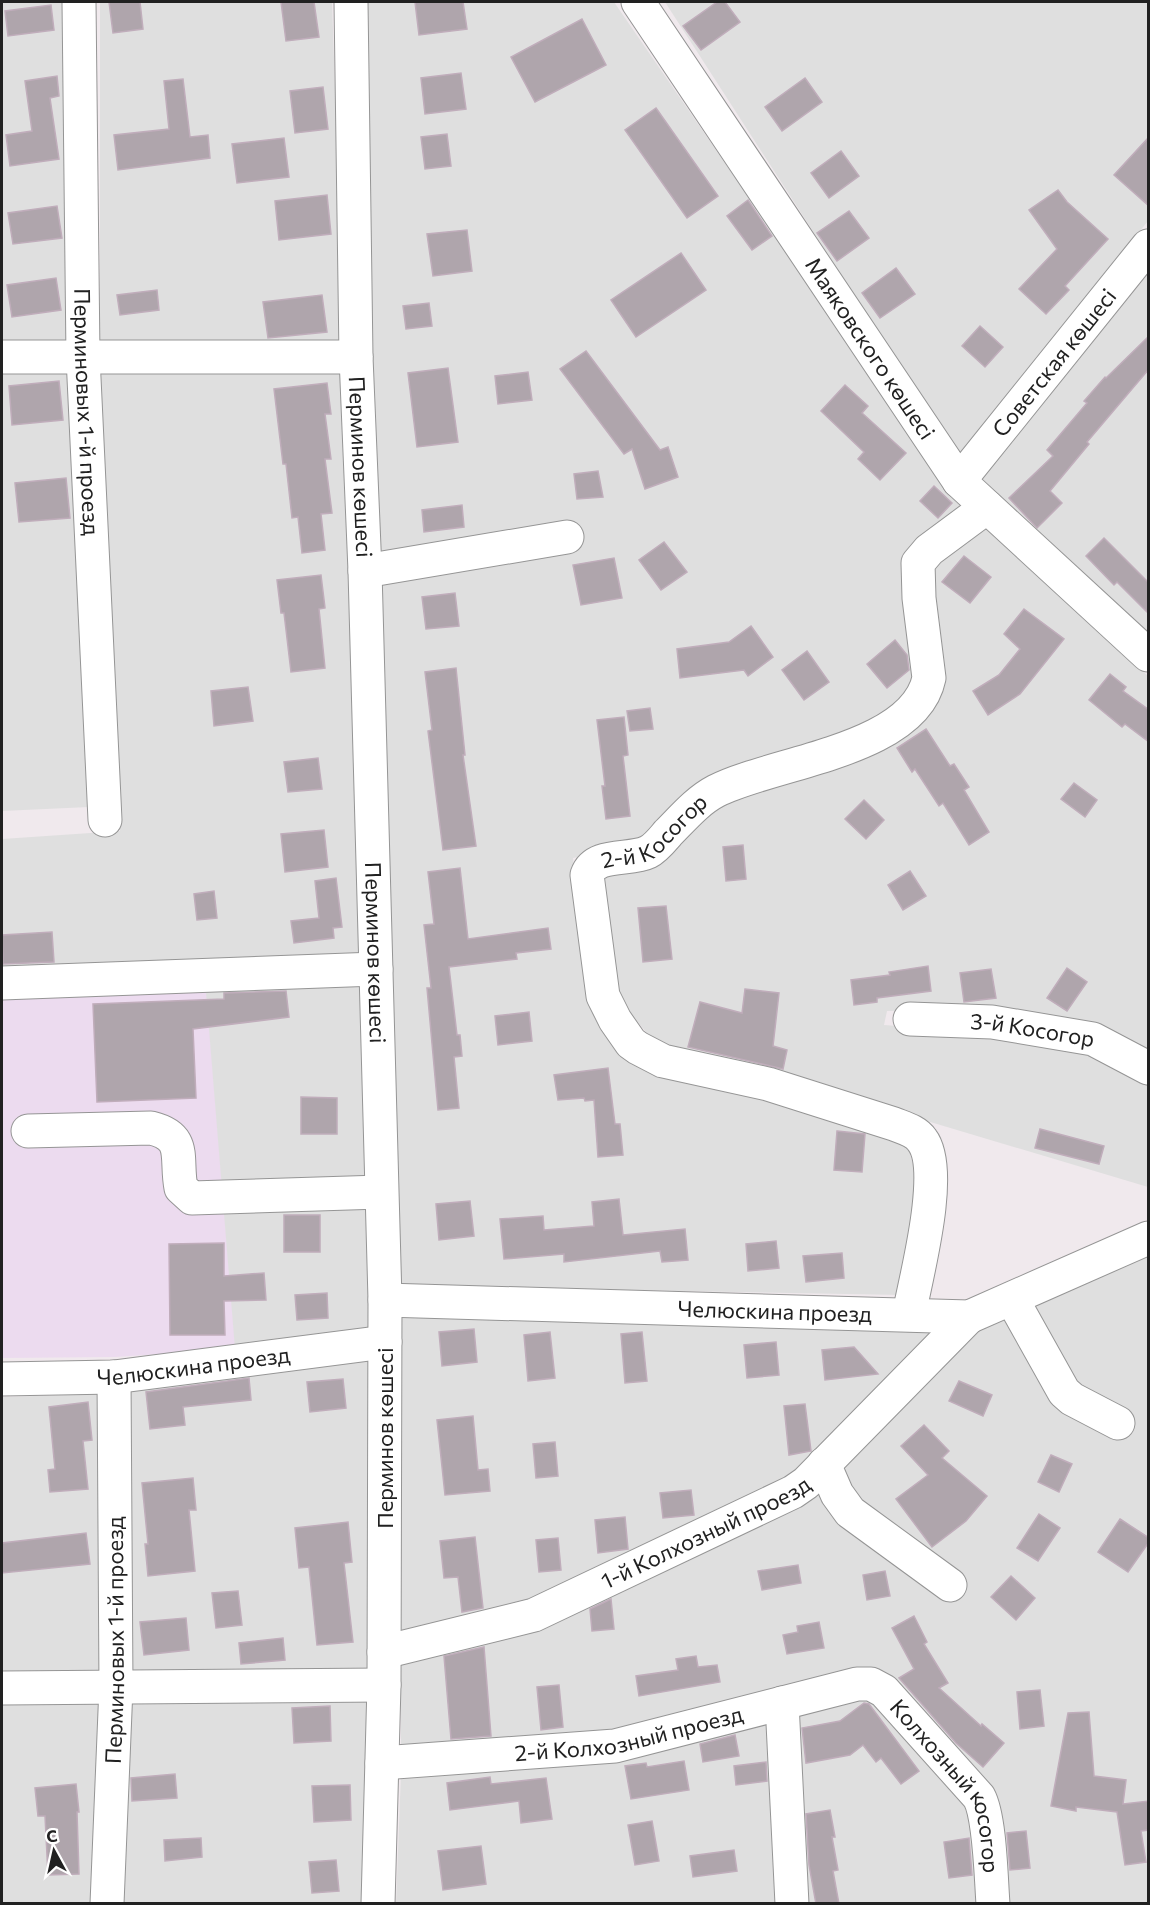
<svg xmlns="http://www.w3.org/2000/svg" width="1150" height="1905" viewBox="0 0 1150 1905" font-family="Commissioner,sans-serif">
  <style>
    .residential { fill: #dfdfdf }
    .commercial { fill: #ecdbef }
    .building { fill: #afa5ac; stroke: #c0adbb; stroke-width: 1.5 }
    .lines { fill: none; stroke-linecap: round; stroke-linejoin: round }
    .minor-casing { stroke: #959595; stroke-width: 35 }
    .minor { stroke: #fff; stroke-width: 33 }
    .labels { text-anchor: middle; stroke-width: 6; stroke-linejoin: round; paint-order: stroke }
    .street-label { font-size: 22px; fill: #212121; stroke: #fff }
  </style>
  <rect width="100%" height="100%" fill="#f0e9ed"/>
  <g class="residential">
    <path d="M2 2H68L67 342H2Z"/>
    <path d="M100 2H332L344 342 100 343Z"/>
    <path d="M368 2H614L948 487 970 506 921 541 919 678 895 709 643 844 573 858 593 1014 641 1067 765 1093 906 1141 917 1178 902 1295 401 1286 371 353Z"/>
    <path d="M665 2H1148V221L958 456Z"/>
    <path d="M1148 274V634L981 480Z"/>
    <path d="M343 367 373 1334 235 1349 2 988V839L120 831 97 368Z"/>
    <path d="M2 369H69L89 807 2 811Z"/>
    <path d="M983 525 1148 676V1054L990 1009 887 1011 884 1025 993 1033 1091 1053 1148 1082V1187L770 1074 664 1053 611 991 598 874 726 797 912 724 930 571Z"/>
    <path d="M1148 1252V1903H1005L993 1798 877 1669 613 1736 401 1749V1656L806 1498 977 1328Z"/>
    <path d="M402 1316 942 1327 792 1480 531 1603 401 1635Z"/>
    <path d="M370 1353 369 1673 132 1675 130 1385Z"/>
    <path d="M97 1394 100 1674 2 1675V1397Z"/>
    <path d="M868 1692 972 1806 981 1903H803L794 1711Z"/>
    <path d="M369 1695 364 1903 123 1904 132 1701Z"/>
    <path d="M100 1700 91 1903H2V1701Z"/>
    <path d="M770 1718 780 1903 396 1904 401 1773Z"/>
  </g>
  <path class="commercial" d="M205 980 235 1349 115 1357 2 1358V988Z"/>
  <g class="building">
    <path d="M109 2H140L143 29 113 33Z"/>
    <path d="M281 2H314L319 37 286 41Z"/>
    <path d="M415 2H463L467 29 419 35Z"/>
    <path d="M717 2H725L740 22 701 50 683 26Z"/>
    <path d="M51 5 54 30 8 36 5 11Z"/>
    <path d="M582 19 606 65 535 102 511 57Z"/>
    <path d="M461 73 466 109 425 114 421 78Z"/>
    <path d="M57 76 59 96 50 98 59 159 10 166 6 135 32 131 25 81Z"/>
    <path d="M805 78 822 102 782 131 765 107Z"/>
    <path d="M183 79 190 137 208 135 210 158 118 170 114 135 169 129 164 81Z"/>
    <path d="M323 87 328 129 295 133 290 91Z"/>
    <path d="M656 108 718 196 687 218 625 130Z"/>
    <path d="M447 134 451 166 425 169 421 137Z"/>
    <path d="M1149 137V206L1114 175Z"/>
    <path d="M284 138 289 177 237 183 232 144Z"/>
    <path d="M841 151 859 176 829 198 811 173Z"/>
    <path d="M1058 190 1067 202 1108 239 1065 286 1069 290 1046 314 1019 289 1057 249 1029 210Z"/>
    <path d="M327 195 331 234 279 240 275 201Z"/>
    <path d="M748 200 772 236 752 250 727 216Z"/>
    <path d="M57 206 62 238 13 244 8 213Z"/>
    <path d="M849 211 869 238 837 261 817 233Z"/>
    <path d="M467 230 472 271 433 276 427 234Z"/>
    <path d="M681 253 706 290 636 337 611 300Z"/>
    <path d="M896 268 915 294 880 318 862 293Z"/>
    <path d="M56 278 61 310 12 317 7 285Z"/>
    <path d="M157 290 159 310 120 315 117 295Z"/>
    <path d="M322 295 327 332 268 338 263 302Z"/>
    <path d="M429 303 432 326 406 329 403 306Z"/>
    <path d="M980 326 1003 347 985 367 962 346Z"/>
    <path d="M1149 336V369L1087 442 1089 444 1050 491 1062 503 1037 528 1009 498 1053 456 1047 450 1087 403 1084 401 1105 377 1106 378Z"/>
    <path d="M586 351 660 450 668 447 678 477 645 489 632 449 624 454 560 369Z"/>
    <path d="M448 368 458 442 417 447 408 373Z"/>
    <path d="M528 372 532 400 498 404 495 376Z"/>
    <path d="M59 381 63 420 12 425 9 386Z"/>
    <path d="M327 383 331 414H325L331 459H325L332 513 321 514 325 550 302 553 298 517 292 518 286 464H283L274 389Z"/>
    <path d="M845 385 868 406 862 413 906 453 880 480 858 459 864 452 821 411Z"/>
    <path d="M598 471 603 497 577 499 574 474Z"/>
    <path d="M66 478 70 518 19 522 15 483Z"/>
    <path d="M934 486 952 503 938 518 920 501Z"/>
    <path d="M462 505 464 527 424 532 422 510Z"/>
    <path d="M1104 538 1149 583V614L1117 582 1114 585 1086 556Z"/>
    <path d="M664 542 687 572 661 590 639 560Z"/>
    <path d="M964 556 991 577 970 603 942 582Z"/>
    <path d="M614 558 622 598 581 605 573 565Z"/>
    <path d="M321 575 325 608 319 609 325 668 291 672 284 613H281L277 580Z"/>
    <path d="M455 593 459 626 426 629 422 597Z"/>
    <path d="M1024 609 1064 639 1020 694 988 715 973 691 999 675 1020 649 1004 634Z"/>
    <path d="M751 626 773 657 748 676 744 670 680 678 677 649 729 642Z"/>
    <path d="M895 640 907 655 909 670 887 688 867 664Z"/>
    <path d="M807 651 829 682 804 700 782 670Z"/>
    <path d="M456 668 465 755H463L476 846 443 850 428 731 432 730 425 672Z"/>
    <path d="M1110 674 1126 687 1123 691 1149 710V742L1125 724 1122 727 1089 700Z"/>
    <path d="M248 687 253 721 214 726 211 691Z"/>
    <path d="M650 708 653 729 630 731 627 711Z"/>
    <path d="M624 717 628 755 623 756 630 816 606 819 602 786H605L597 720Z"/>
    <path d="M926 729 950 766 954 764 969 787 964 790 989 832 969 845 943 803 939 806 915 769 912 772 897 748Z"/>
    <path d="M318 758 322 789 288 792 284 762Z"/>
    <path d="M1074 783 1097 800 1085 817 1061 799Z"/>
    <path d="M864 800 884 820 866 839 845 819Z"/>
    <path d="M324 830 328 867 285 872 281 834Z"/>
    <path d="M743 845 746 879 726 881 723 847Z"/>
    <path d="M460 868 468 939 548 928 551 949 516 953 517 959 449 967 457 1035H460L462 1056 454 1057 459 1108 438 1110 427 988H431L424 925 434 924 428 872Z"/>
    <path d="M910 871 926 896 903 910 888 885Z"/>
    <path d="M336 878 342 927 333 928 334 938 294 943 291 921 319 918 315 881Z"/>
    <path d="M214 891 217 918 197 920 194 894Z"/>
    <path d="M666 906 672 959 643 962 638 908Z"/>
    <path d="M52 932 54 962 3 964 2 935Z"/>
    <path d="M928 966 931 991 877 998V1002L854 1005 851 980 890 975 889 972Z"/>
    <path d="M1067 968 1087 982 1067 1011 1047 998Z"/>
    <path d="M991 969 996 998 964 1002 960 973Z"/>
    <path d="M745 989 779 993 773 1046 787 1050 783 1069 688 1047 700 1002 742 1013Z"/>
    <path d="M286 991 289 1017 193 1029 196 1098 97 1102 93 1004 224 999V993Z"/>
    <path d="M529 1012 532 1041 498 1045 495 1016Z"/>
    <path d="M608 1068 615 1124H620L623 1155 598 1157 594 1100 585 1101 584 1098 558 1100 554 1075Z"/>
    <path d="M301 1097 337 1098V1134H301Z"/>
    <path d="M1040 1129 1104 1146 1099 1164 1035 1148Z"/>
    <path d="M837 1131 865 1134 862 1172 834 1170Z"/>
    <path d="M619 1199 623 1235 685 1229 688 1260 662 1262 660 1251 564 1262V1254L504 1259 500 1219 543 1216 544 1230 594 1226 592 1202Z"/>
    <path d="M470 1201 474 1236 439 1240 436 1204Z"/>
    <rect x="284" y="1215" width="36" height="37"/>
    <path d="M776 1241 779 1268 748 1271 746 1244Z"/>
    <path d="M224 1243V1276L264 1273 266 1300 224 1301 225 1335H170L169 1244Z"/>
    <path d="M842 1253 844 1278 806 1282 803 1256Z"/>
    <path d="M327 1293 328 1318 297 1320 295 1295Z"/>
    <path d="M474 1329 477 1362 442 1366 439 1332Z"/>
    <path d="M550 1332 555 1378 528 1381 524 1335Z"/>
    <path d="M642 1332 647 1381 625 1383 621 1334Z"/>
    <path d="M776 1342 779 1375 747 1378 744 1345Z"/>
    <path d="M854 1347 878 1374 825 1380 822 1350Z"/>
    <path d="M249 1378 251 1400 183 1407 185 1425 150 1429 146 1392Z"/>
    <path d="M343 1379 346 1408 310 1412 307 1382Z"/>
    <path d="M959 1381 992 1395 983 1416 949 1401Z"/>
    <path d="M88 1402 92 1440 83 1441 88 1489 50 1492 48 1470 55 1469 49 1407Z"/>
    <path d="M805 1404 811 1451 789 1455 784 1406Z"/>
    <path d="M473 1416 478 1470 488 1469 490 1491 445 1495 437 1420Z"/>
    <path d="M924 1425 949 1451 942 1458 987 1496 966 1521 932 1547 896 1499 928 1475 901 1446Z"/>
    <path d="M555 1442 558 1476 536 1478 533 1444Z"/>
    <path d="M1051 1455 1072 1464 1059 1492 1038 1482Z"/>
    <path d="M193 1478 196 1510H189L195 1571 148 1576 145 1544H148L142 1483Z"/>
    <path d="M691 1490 694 1515 663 1518 660 1493Z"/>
    <path d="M1039 1514 1060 1528 1038 1561 1017 1548Z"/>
    <path d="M625 1517 628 1549 598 1553 595 1520Z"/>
    <path d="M1120 1519 1149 1538V1542L1128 1572 1098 1552Z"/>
    <path d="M348 1522 352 1562 344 1563 353 1642 317 1645 309 1567 299 1568 295 1528Z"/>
    <path d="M86 1533 90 1564 2 1573V1543Z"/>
    <path d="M475 1537 483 1608 462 1612 458 1577 444 1578 440 1541Z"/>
    <path d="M558 1538 561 1570 539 1572 536 1540Z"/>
    <path d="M798 1565 801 1583 762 1590 758 1571Z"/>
    <path d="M885 1571 890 1596 867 1600 863 1575Z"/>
    <path d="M1011 1576 1035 1598 1016 1620 991 1597Z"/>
    <path d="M238 1591 242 1625 216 1628 212 1593Z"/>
    <path d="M611 1599 614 1629 592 1631 590 1609Z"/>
    <path d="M914 1616 927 1642 924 1644 948 1683 939 1688 981 1726 982 1724 1004 1743 983 1767 956 1743 899 1678 914 1669 892 1628Z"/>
    <path d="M186 1618 189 1650 144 1655 140 1622Z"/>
    <path d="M819 1622 824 1648 787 1654 783 1635 798 1632 797 1626Z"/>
    <path d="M283 1638 285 1660 241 1664 239 1643Z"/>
    <path d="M484 1647 491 1736 451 1739 444 1656Z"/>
    <path d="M696 1656 698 1667 717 1665 720 1682 639 1696 636 1676 678 1670 676 1659Z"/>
    <path d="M559 1685 563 1727 541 1730 537 1687Z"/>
    <path d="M1040 1690 1044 1726 1020 1729 1017 1692Z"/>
    <path d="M864 1703 869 1704 919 1771 901 1784 881 1758 876 1762 863 1745 850 1755 806 1763 802 1728 840 1721Z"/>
    <path d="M330 1706 331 1741 294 1743 292 1708Z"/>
    <path d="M1089 1712 1094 1776 1126 1780 1123 1804 1149 1801V1830L1141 1831 1146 1862 1125 1865 1117 1812 1076 1807V1811L1051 1806 1068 1713Z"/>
    <path d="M735 1735 739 1756 703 1762 700 1744Z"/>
    <path d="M684 1761 689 1790 631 1799 625 1766 646 1763 647 1767Z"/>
    <path d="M766 1762 767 1781 736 1785 734 1766Z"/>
    <path d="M175 1774 177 1798 132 1801 131 1778Z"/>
    <path d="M490 1777 491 1784 546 1778 552 1819 521 1823 519 1801 450 1810 447 1783Z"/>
    <path d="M76 1784 79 1812H77L79 1874 48 1875 45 1816H38L35 1788Z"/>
    <path d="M350 1785 351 1820 314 1822 312 1786Z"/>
    <path d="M830 1810 835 1837H832L838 1870 833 1871 839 1904H816L809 1865 806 1814Z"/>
    <path d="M652 1821 659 1861 635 1865 628 1825Z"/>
    <path d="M1026 1831 1030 1868 1010 1870 1007 1833Z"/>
    <path d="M201 1838 202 1857 165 1861 164 1840Z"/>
    <path d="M969 1838 972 1875 949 1878 944 1842Z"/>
    <path d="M481 1846 486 1884 443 1890 438 1851Z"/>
    <path d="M734 1850 737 1871 693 1877 690 1856Z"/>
    <path d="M336 1860 339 1891 312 1893 309 1862Z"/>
  </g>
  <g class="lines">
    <defs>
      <g id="minor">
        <path id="s1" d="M79 2 83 357 105 820"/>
        <path id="s2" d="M351 2 356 357 365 571 385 1300 384 1685 378 1904"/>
        <path id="s3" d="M638 2 959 481 1148 655"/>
        <path d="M2 357H356"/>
        <path id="s4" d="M959 481 1148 246"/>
        <path d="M365 571 567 537"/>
        <path d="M2 983 376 969"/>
        <path id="s5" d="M910 1019 992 1022 1093 1039 1148 1068"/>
        <path d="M28 1131 151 1128C188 1137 175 1158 181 1188L192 1198 381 1192"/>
        <path d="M1012 1299 1064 1392 1072 1399 1118 1423"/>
        <path id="s6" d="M385 1300 969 1317 1148 1238"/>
        <path id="s7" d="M909 1314C916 1277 945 1170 922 1140 916 1131 904 1128 894 1124L768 1084 663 1061 638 1048 631 1043 615 1020 603 996 587 875C595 852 630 861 648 852 656 848 662 840 668 833 683 818 697 801 716 791 772 762 914 751 929 678L919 598 918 563 929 550 987 507"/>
        <path id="s8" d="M2 1379 114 1377 385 1342"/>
        <path d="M824 1464 837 1494 850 1512 950 1585"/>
        <path id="s9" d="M384 1652 534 1615 793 1492 806 1483 969 1317"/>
        <path d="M2 1688 384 1685"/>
        <path d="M782 1703 792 1904"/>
        <path id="s10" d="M382 1763 615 1746 857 1684H871L884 1691 979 1797C990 1817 991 1878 993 1904"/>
        <path id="s11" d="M107 1904 116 1687 114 1377"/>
      </g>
    </defs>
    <use href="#minor" class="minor-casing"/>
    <use href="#minor" class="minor"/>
  </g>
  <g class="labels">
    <g class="street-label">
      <text dy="8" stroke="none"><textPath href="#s3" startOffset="417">Маяковского көшесі</textPath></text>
      <text dy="8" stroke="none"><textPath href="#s4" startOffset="152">Советская көшесі</textPath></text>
      <text dy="8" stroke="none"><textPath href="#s1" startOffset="410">Перминовых 1-й проезд</textPath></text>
      <text dy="8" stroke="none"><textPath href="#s2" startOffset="465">Перминов көшесі</textPath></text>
      <text dy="8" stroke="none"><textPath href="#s7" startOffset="747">2-й Косогор</textPath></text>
      <text dy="8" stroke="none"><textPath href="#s2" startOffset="951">Перминов көшесі</textPath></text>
      <text dy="8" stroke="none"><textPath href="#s5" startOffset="123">3-й Косогор</textPath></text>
      <text dy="8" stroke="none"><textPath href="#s6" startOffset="390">Челюскина проезд</textPath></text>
      <text dy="8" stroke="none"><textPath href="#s8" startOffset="192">Челюскина проезд</textPath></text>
      <text transform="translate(385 1438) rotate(-90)" y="8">Перминов көшесі</text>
      <text dy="8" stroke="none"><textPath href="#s9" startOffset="345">1-й Колхозный проезд</textPath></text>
      <text dy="8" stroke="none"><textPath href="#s11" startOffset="264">Перминовых 1-й проезд</textPath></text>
      <text dy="8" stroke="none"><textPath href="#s10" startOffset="249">2-й Колхозный проезд</textPath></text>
      <text dy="8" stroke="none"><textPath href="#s10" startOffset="630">Колхозный косогор</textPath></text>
    </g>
  </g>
  <rect width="1150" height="1905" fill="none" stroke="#212121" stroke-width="6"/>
  <g transform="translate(54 1851) rotate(352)" stroke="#ffffff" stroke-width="4.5" paint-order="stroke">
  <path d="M0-4.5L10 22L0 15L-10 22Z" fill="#212121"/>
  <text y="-9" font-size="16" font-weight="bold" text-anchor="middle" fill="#212121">С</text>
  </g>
</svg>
